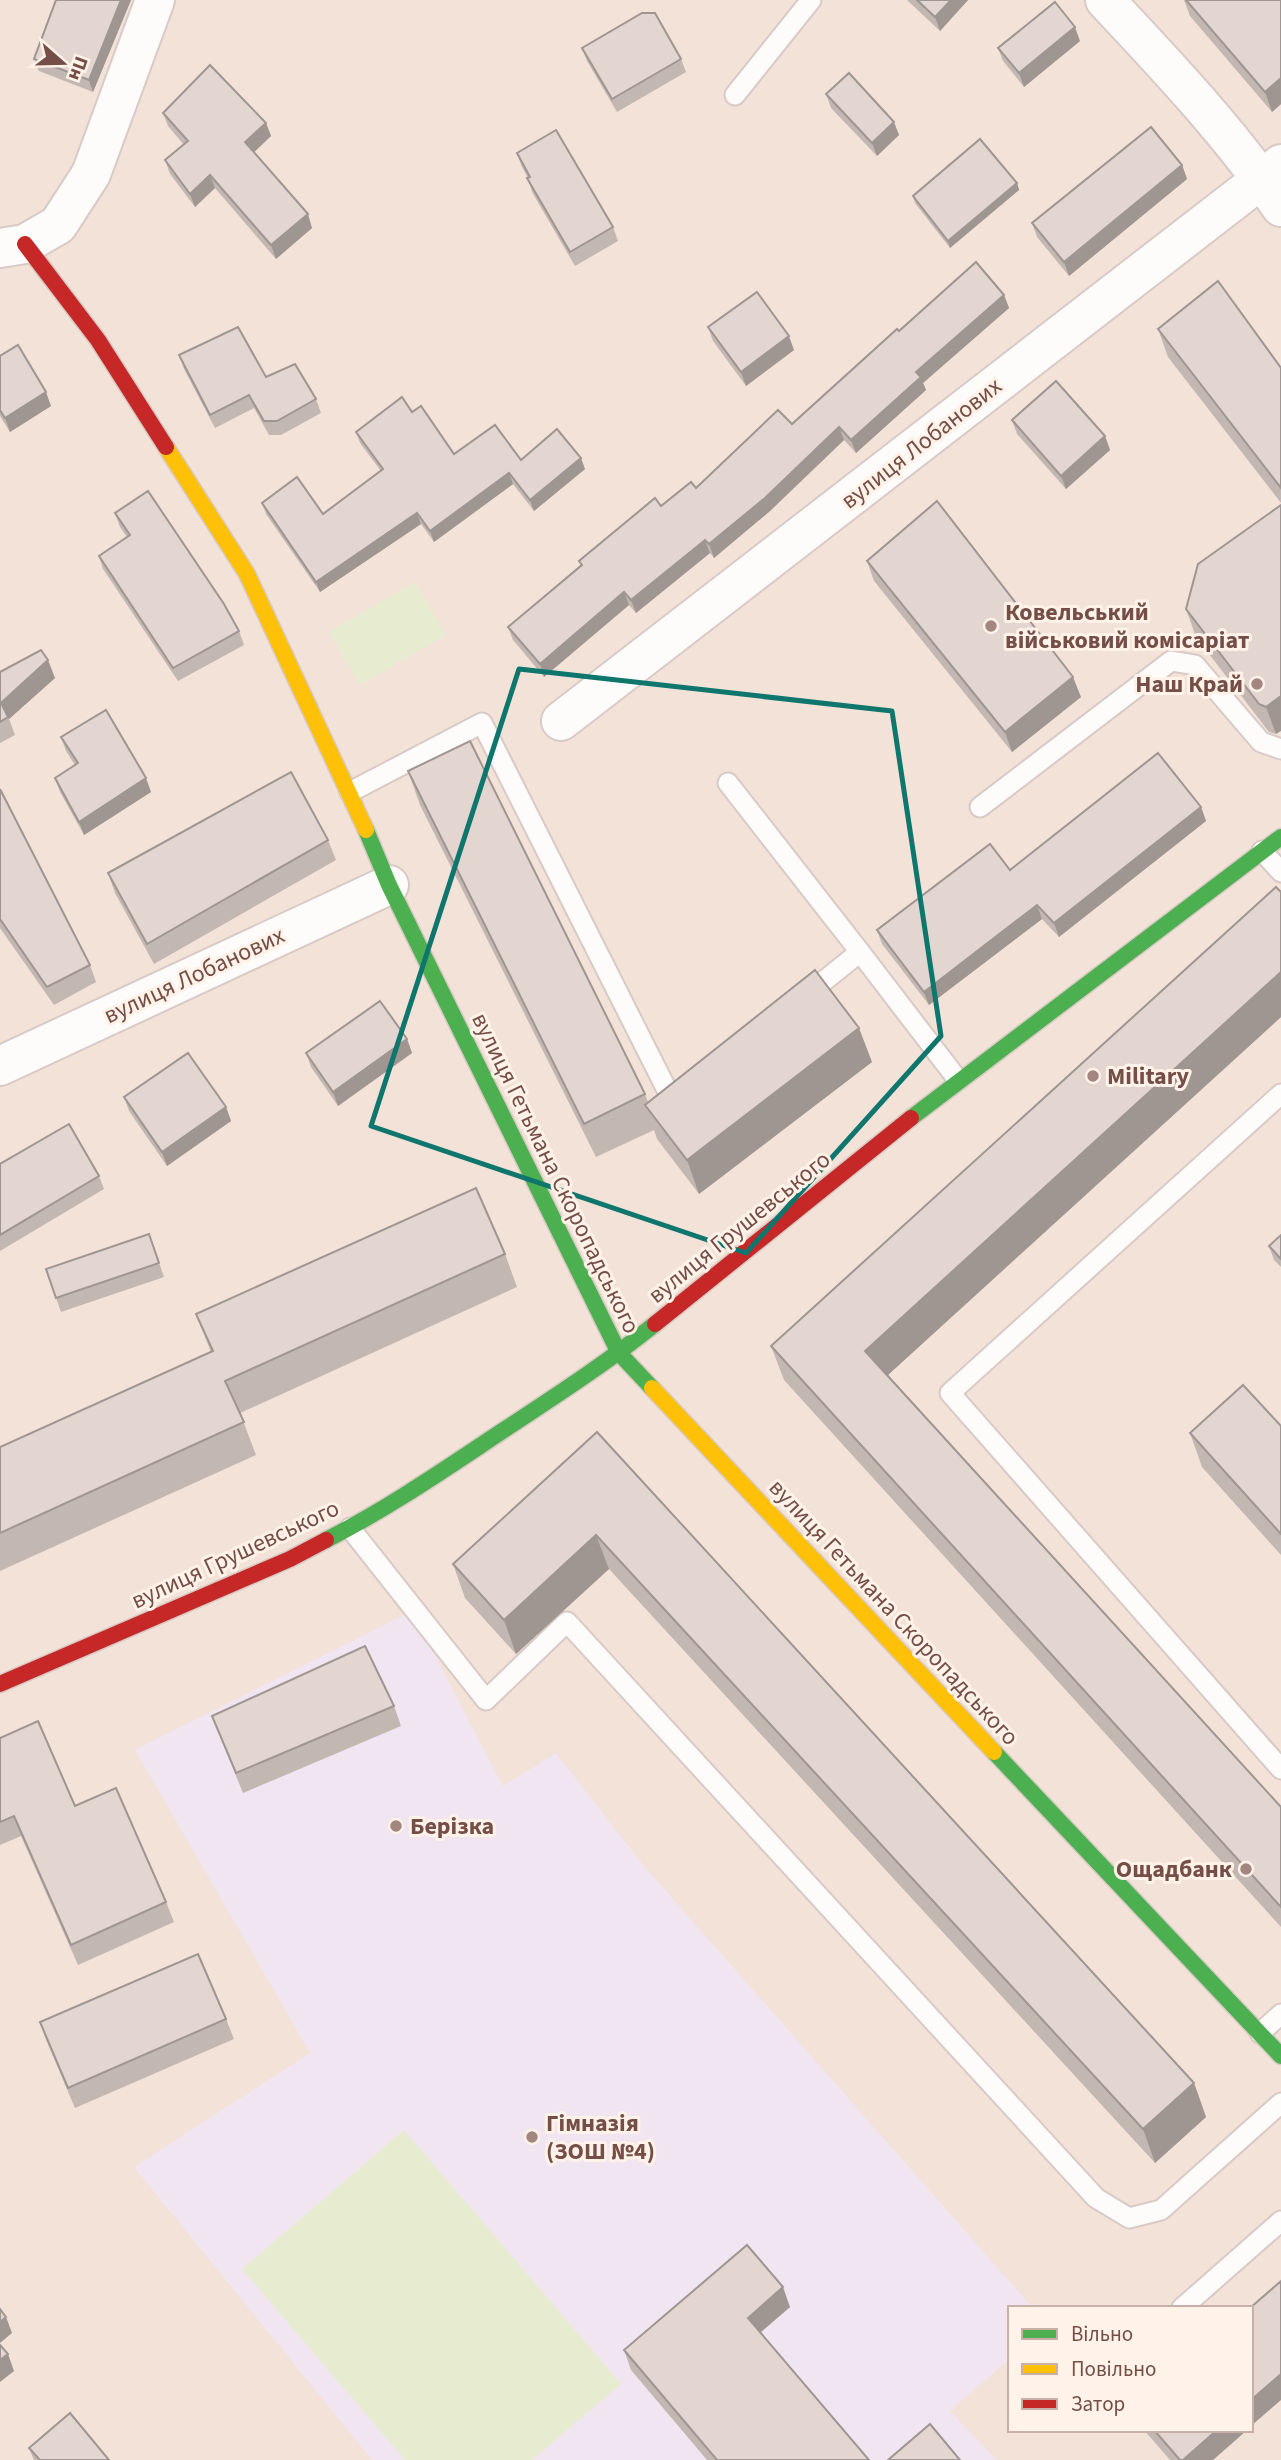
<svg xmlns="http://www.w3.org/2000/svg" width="1281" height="2460" viewBox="0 0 1281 2460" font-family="'Source Sans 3',sans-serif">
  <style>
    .residential { fill: #f3e2d7; fill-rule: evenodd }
    .education { fill: #f0e5f1 }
    .green { fill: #e7ecd1 }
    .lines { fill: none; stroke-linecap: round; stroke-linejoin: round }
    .lane-casing { stroke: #d8cac6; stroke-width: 23 }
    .street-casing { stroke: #d8cac6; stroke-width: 42 }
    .fast-casing { stroke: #d7c9c4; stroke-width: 19 }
    .slow-casing { stroke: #d7c9c4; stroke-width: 19 }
    .jam-casing { stroke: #d7c9c4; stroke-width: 19 }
    .lane { stroke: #fefcfb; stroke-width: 19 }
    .street { stroke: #fefcfb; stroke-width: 38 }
    .fast { stroke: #4caf50; stroke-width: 16 }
    .slow { stroke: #ffc107; stroke-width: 16 }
    .jam { stroke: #c62828; stroke-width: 16 }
    .wall { fill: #c3b7b2 }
    .shaded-wall { fill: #9f9591 }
    .building { fill: #e3d5cf; stroke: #9f9591; stroke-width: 2 }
    .marked { fill: none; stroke: #0f766e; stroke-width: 5; stroke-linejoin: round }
    .poi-dot { fill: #a2867f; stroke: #fff2e8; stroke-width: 2.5 }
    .labels { text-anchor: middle; stroke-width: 6; stroke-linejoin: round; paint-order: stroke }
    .street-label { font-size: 24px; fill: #754e47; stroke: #fff2e8 }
    .poi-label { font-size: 24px; font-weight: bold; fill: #754e47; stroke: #fff2e8; text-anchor: start }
  </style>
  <rect width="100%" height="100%" fill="#f7eee7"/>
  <path class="residential" d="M0 0H1281V2460H0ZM1010 2308H1251V2430H1010Z"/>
  <path class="education" d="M412 1611 503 1786 556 1753 644 1866 1033 2308H1010V2359L950 2411 997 2460H372L134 2167 310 2053 135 1750Z"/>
  <g class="green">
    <path d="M415 582 446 635 360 685 329 632Z"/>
    <path d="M404 2130 621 2384 532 2460H405L242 2269Z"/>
  </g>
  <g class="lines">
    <defs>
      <g id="lane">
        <path d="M735 95 811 0"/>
        <path d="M728 783 860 952"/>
        <path d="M350 792 482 723 672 1100 681 1093"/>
        <path d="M980 807 1171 661 1195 665 1261 742 1281 749"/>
        <path d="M1262 851 1281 872"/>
        <path d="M804 997 860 952 958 1080"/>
        <path d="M1281 1094 950 1393 1281 1769"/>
        <path d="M350 1528 486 1700 567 1622 1096 2198 1129 2218 1161 2210 1281 2103"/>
        <path d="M1260 2033 1281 2014"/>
        <path d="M1182 2308 1281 2221"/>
      </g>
      <g id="street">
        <path d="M1105 0C1167 66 1230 133 1281 207"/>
        <path d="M0 248 25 244 58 225 91 174 155 0"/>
        <path d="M561 721 1281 164"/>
        <path d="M0 1066 389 885"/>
      </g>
      <g id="fast">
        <path d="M366 830 389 885 619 1353 652 1388"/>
        <path d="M911 1118 1281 837"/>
        <path d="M326 1540C389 1508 448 1467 507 1428 557 1395 608 1362 655 1324"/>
        <path d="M994 1752 1281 2056"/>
      </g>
      <g id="slow">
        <path d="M166 447 247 574 366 830"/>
        <path d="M652 1388 994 1752"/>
      </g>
      <g id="jam">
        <path d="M25 244 98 340 166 447"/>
        <path d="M655 1324 911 1118"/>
        <path d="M0 1684 290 1559 326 1540"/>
      </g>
    </defs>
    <use href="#lane" class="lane-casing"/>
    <use href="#street" class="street-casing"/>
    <use href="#fast" class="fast-casing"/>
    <use href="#slow" class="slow-casing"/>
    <use href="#jam" class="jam-casing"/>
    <use href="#lane" class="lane"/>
    <use href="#street" class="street"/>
    <use href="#fast" class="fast"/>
    <use href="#slow" class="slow"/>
    <use href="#jam" class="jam"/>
  </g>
  <g class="wall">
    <path d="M56 0H131L93 92 39 71 34 59Z"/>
    <path d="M907 0H968L940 31Z"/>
    <path d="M1184 0H1281V104L1272 112 1190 16Z"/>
    <path d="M1080 41 1024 87 1003 61 998 48Z"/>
    <path d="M582 48 681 59 686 72 617 112 587 61Z"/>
    <path d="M826 94 899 135 877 156 831 108Z"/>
    <path d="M163 113 266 123 271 136 254 152 312 228 276 259 215 188 195 207 170 174 165 160 184 145 168 126Z"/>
    <path d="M517 153 613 227 618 241 575 266 532 192 528 178 522 167Z"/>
    <path d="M1182 165 1187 179 1069 276 1037 237 1032 223Z"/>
    <path d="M1017 183 1019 190 950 248 915 203 913 196Z"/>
    <path d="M1004 295 1009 308 923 383 926 390 856 453 844 440 770 511 714 558 710 553 636 613 629 605 544 677 513 640 508 627 580 565 579 561 661 506 696 488 792 424 899 331Z"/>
    <path d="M708 327 794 350 746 386 713 341Z"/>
    <path d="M1158 329 1281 368V503L1168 357Z"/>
    <path d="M179 355 266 377 316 399 321 413 281 435H269L254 408 215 428 184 369Z"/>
    <path d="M0 356 51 406 10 432 0 416Z"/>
    <path d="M412 412 454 454 521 460 585 469 534 511 513 484 434 542 421 524 320 592 266 514 262 503 323 514 381 471 360 443 356 432Z"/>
    <path d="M1012 420 1105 436 1110 450 1066 489 1017 434Z"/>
    <path d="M1281 505 1276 734 1269 732 1196 637 1186 609Z"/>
    <path d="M115 513 239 631 244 645 178 681 103 569 99 556 127 537 120 527Z"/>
    <path d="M867 561 1081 697 1012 752 874 581Z"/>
    <path d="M0 672 55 678 9 719 15 735 0 743Z"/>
    <path d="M61 737 151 792 84 835 60 792 55 778 75 765 66 751Z"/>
    <path d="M408 771 645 1094 648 1102 872 1062 699 1194 657 1139 654 1130 596 1157 420 805Z"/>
    <path d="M0 789 90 965 96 982 54 1005 0 928Z"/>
    <path d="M1201 807 1206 821 1059 937 1042 919 929 1005 882 944 877 930 1010 870Z"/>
    <path d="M328 840 336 860 154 964 115 893 108 873Z"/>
    <path d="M1281 892V1017L888 1375 1281 1807V1927L784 1380 771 1346Z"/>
    <path d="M407 1039 412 1053 338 1106 311 1067 306 1053Z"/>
    <path d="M124 1097 226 1107 231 1121 167 1166 129 1111Z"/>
    <path d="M0 1164 99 1176 104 1189 0 1251Z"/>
    <path d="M149 1234 164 1277 61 1312 46 1269Z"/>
    <path d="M1281 1235V1267L1274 1260 1269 1246Z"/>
    <path d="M505 1254 517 1287 240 1413 256 1455 0 1571V1447L211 1352 196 1314Z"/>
    <path d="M1281 1426V1555L1202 1467 1190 1433Z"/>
    <path d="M597 1432 1194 2083 1206 2117 1155 2163 609 1569 516 1654 465 1598 453 1564Z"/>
    <path d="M394 1706 401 1726 243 1793 212 1716Z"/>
    <path d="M0 1738 75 1806 166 1902 174 1922 78 1965 21 1836 0 1845Z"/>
    <path d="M226 2019 234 2039 75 2108 47 2042 40 2022Z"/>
    <path d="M790 2307 760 2333 869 2460H707L631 2370 624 2350Z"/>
    <path d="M1144 2430H1247L1213 2460H1170Z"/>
    <path d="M29 2448 109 2460H34Z"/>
  </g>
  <g class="shaded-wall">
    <path d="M121 0H131L93 92 89 80Z"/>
    <path d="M951 0H968L940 31 935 17Z"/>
    <path d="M1075 27 1080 41 1024 87 1019 73Z"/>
    <path d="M1281 78V104L1272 112 1265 92Z"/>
    <path d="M894 122 899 135 877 156 872 143Z"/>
    <path d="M266 123 271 136 250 156 245 142Z"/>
    <path d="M1182 165 1187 179 1069 276 1064 262Z"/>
    <path d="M210 175 215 188 195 207 190 194Z"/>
    <path d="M1017 183 1019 190 950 248 948 241Z"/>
    <path d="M308 214 312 228 276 259 271 245Z"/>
    <path d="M1004 295 1009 308 923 383 926 390 856 453 851 440 916 372Z"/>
    <path d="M789 336 794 350 746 386 741 372Z"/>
    <path d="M46 392 51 406 10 432 5 418Z"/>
    <path d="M839 427 844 440 770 511 714 558 709 544Z"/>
    <path d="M1105 436 1110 450 1066 489 1061 476Z"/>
    <path d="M581 458 585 469 534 511 530 500Z"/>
    <path d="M509 473 513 484 434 542 430 531Z"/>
    <path d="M417 513 421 524 320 592 316 582Z"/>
    <path d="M705 540 710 553 636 613 631 600Z"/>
    <path d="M624 592 629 605 544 677 540 664Z"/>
    <path d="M48 660 55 678 9 719 1 703Z"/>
    <path d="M1073 677 1081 697 1012 752 1005 732Z"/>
    <path d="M1281 696V731L1276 734 1266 707Z"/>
    <path d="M146 778 151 792 84 835 79 822Z"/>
    <path d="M1201 807 1206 821 1059 937 1054 923Z"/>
    <path d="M1037 905 1042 919 929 1005 924 992Z"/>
    <path d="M1281 972V1017L878 1384 865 1351Z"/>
    <path d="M859 1028 872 1062 699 1194 687 1160Z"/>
    <path d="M407 1039 412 1053 338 1106 333 1092Z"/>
    <path d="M226 1107 231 1121 167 1166 162 1152Z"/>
    <path d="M596 1535 609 1569 516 1654 504 1620Z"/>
    <path d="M1194 2083 1206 2117 1155 2163 1143 2129Z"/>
    <path d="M783 2287 790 2307 755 2337 748 2318Z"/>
    <path d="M6 2317 12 2333 0 2343V2322Z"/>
    <path d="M8 2354 14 2371 0 2382V2360Z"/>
    <path d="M1281 2374V2400L1251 2426V2400Z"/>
    <path d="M1217 2430H1247L1213 2460H1183Z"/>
  </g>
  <g class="building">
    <path d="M56 0H121L89 80 34 59Z"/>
    <path d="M917 0H951L935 17Z"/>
    <path d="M1186 0H1281V78L1265 92Z"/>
    <path d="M1055 2 1075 27 1019 73 998 48Z"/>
    <path d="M642 13H655L681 59 612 99 582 48Z"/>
    <path d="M210 65 266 123 245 142 308 214 271 245 210 175 190 194 165 160 188 141 163 113Z"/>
    <path d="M849 73 894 122 872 143 826 94Z"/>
    <path d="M1151 127 1182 165 1064 262 1032 223Z"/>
    <path d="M556 130 613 227 570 252 527 178 530 177 517 153Z"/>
    <path d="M980 139 1017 183 948 241 913 196Z"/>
    <path d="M976 262 1004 295 916 372 921 377 851 440 839 427 765 498 709 544 705 540 631 600 624 592 540 664 508 627 582 565 579 561 655 498 661 506 691 482 696 488 778 410 792 424 897 329 899 331Z"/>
    <path d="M1218 281 1281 368V488L1158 329Z"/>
    <path d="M757 292 789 336 741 372 708 327Z"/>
    <path d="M238 327 266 377 295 364 316 399 277 421H264L249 395 210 415 179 355Z"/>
    <path d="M18 345 46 392 5 418 0 410V356Z"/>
    <path d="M1056 381 1105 436 1061 476 1012 420Z"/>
    <path d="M402 397 412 412 421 406 454 454 495 425 521 460 557 429 581 458 530 500 509 473 430 531 417 513 316 582 262 503 297 477 323 514 383 469 356 432Z"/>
    <path d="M148 491 224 604 239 631 173 668 99 556 130 535 115 513Z"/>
    <path d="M937 501 1073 677 1005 732 867 561Z"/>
    <path d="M1281 505V696L1266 707 1259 704 1186 609 1198 564Z"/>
    <path d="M41 650 48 660 1 703 8 717 0 722V672Z"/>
    <path d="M106 710 146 778 79 822 55 778 78 763 61 737Z"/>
    <path d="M470 741 645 1094 584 1124 408 771Z"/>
    <path d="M1158 753 1201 807 1054 923 1037 905 924 992 877 930 990 844 1010 870Z"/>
    <path d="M291 772 328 840 147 944 108 873Z"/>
    <path d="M0 789 90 965 47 987 0 919Z"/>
    <path d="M1276 887 1281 892V972L865 1351 1281 1807V1907L771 1346Z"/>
    <path d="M815 970 859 1028 687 1160 645 1105Z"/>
    <path d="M380 1001 407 1039 333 1092 306 1053Z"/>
    <path d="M188 1053 226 1107 162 1152 124 1097Z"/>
    <path d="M69 1124 99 1176 0 1235V1164Z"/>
    <path d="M476 1188 505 1254 225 1381 244 1422 0 1533V1447L213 1351 196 1314Z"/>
    <path d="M149 1234 159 1263 56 1298 46 1269Z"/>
    <path d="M1281 1235V1259L1269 1246Z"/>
    <path d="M1243 1385 1281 1426V1534L1190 1433Z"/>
    <path d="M597 1432 1194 2083 1143 2129 596 1535 504 1620 453 1564Z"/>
    <path d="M365 1646 394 1706 236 1773 212 1716Z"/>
    <path d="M38 1721 75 1806 116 1788 166 1902 71 1945 14 1816 0 1822V1738Z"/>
    <path d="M198 1954 226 2019 68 2088 40 2022Z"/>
    <path d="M747 2245 783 2287 748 2318 869 2460H717L624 2350Z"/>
    <path d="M1281 2281V2374L1251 2400V2308H1250Z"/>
    <path d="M0 2309 6 2317 0 2322Z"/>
    <path d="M0 2345 8 2354 0 2360Z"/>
    <path d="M70 2413 109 2460H40L29 2448Z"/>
    <path d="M930 2424 960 2460H888Z"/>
    <path d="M1154 2430H1217L1183 2460H1180Z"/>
  </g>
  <path class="marked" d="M519 669 892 711 941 1036 746 1253 371 1126Z"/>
  <g class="poi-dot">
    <circle cx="991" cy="626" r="7"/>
    <circle cx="1257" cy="684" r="7"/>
    <circle cx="1093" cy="1076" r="7"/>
    <circle cx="396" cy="1826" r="7"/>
    <circle cx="1246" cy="1869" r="7"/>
    <circle cx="532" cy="2137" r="7"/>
  </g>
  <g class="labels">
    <g class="street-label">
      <text transform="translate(921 443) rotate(-38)" y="8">вулиця Лобанових</text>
      <text transform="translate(194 975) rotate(-25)" y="8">вулиця Лобанових</text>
      <text transform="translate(556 1173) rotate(64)" y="8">вулиця Гетьмана Скоропадського</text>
      <text transform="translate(739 1227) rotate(-39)" y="8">вулиця Грушевського</text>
      <text transform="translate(235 1554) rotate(-25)" y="8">вулиця Грушевського</text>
      <text transform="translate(894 1612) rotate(47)" y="8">вулиця Гетьмана Скоропадського</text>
    </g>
    <g class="poi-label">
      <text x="1005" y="620">Ковельський<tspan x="1005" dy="28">військовий комісаріат</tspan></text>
      <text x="1243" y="692" text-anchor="end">Наш Край</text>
      <text x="1107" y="1084">Military</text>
      <text x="410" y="1834">Берізка</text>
      <text x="1232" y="1877" text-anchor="end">Ощадбанк</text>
      <text x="546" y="2131">Гімназія<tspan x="546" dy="28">(ЗОШ №4)</tspan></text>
    </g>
  </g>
  <rect x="1008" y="2306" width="245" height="126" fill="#fff2e8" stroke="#c8b0a8" stroke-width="2"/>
  <rect x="1022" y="2329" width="35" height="10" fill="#4caf50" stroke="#c8b0a8" stroke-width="2"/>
  <text x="1071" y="2341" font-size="21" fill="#754e47">Вільно</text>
  <rect x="1022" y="2364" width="35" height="10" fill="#ffc107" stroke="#c8b0a8" stroke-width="2"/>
  <text x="1071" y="2376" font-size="21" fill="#754e47">Повільно</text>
  <rect x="1022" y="2399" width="35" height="10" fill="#c62828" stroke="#c8b0a8" stroke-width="2"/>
  <text x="1071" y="2411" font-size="21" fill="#754e47">Затор</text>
  <g transform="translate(63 63) rotate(110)" stroke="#fff2e8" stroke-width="5" paint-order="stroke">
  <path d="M0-5L12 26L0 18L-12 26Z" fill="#754e47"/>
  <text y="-10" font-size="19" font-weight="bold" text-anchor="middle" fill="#754e47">Пн</text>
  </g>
</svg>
